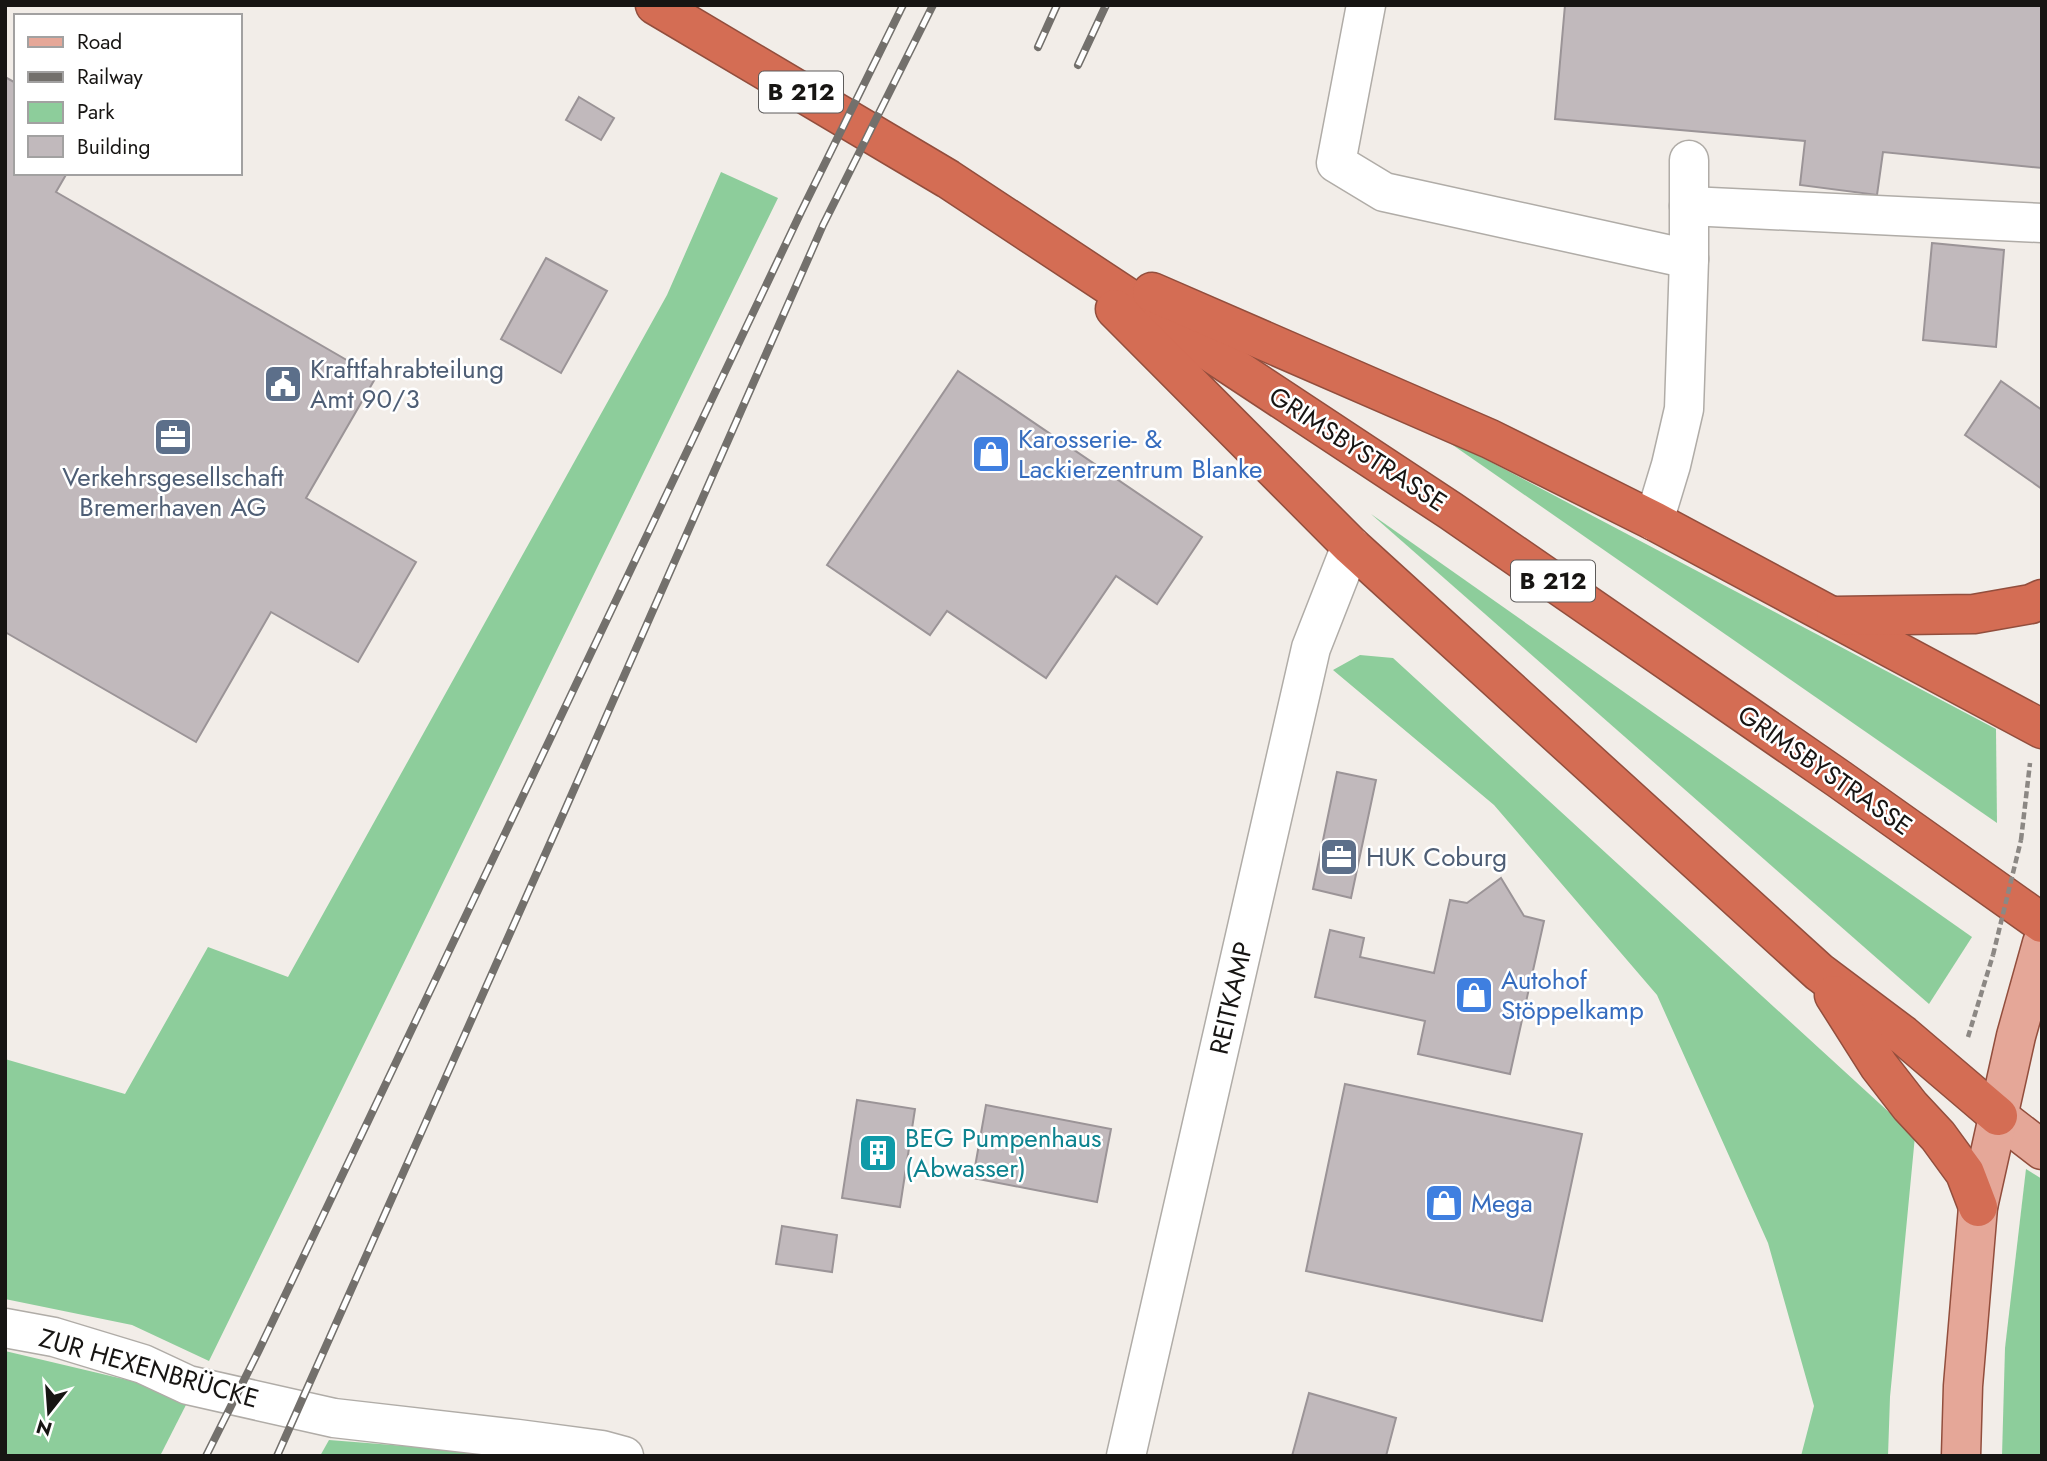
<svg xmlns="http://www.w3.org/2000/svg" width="2047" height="1461" viewBox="0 0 2047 1461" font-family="Jost,sans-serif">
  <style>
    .green { fill: #8dcd9b }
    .building { fill: #c1b9bc; stroke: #9b9497; stroke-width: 2 }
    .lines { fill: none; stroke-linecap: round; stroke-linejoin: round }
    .minor-casing { stroke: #b0aca7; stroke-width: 41 }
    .major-casing { stroke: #924e3d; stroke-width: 41 }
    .highway-casing { stroke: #924e3d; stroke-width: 41 }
    .path { stroke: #8c8884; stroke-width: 4.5; stroke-dasharray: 7 3.5; stroke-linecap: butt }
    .minor { stroke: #fff; stroke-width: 38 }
    .major { stroke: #e5a798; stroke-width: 38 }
    .highway { stroke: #d46d54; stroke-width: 38 }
    .rail-casing { stroke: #73706c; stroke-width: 8 }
    .rail { stroke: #fff; stroke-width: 5; stroke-dasharray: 16; stroke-linecap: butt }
    .path-bridge { stroke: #8c8884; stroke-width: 4.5; stroke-dasharray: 7 3.5; stroke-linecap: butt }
    .labels { text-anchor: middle; stroke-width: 5; stroke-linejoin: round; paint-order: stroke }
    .shield { fill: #fff; stroke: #5d5b5a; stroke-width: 2 }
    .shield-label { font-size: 24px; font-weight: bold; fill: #171513 }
    .service-label { font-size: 26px; fill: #4e5e75; stroke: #fff; text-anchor: start }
    .shop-label { font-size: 26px; fill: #366cbe; stroke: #fff; text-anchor: start }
    .street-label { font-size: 26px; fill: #171513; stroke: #fff }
    .culture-label { font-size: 26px; fill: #0d838f; stroke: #fff; text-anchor: start }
  </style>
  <rect width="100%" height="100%" fill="#f2ede8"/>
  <g class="green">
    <path d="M721 172 778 198 209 1361 132 1325 5 1299V1059L125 1094 208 947 288 977 667 295Z"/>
    <path d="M1434 432 1996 729 1997 823Z"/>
    <path d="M1371 514 1972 937 1929 1004Z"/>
    <path d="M1360 655 1393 658 1915 1136 1890 1397 1888 1456H1801L1814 1406 1768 1243 1657 995 1494 805 1333 670Z"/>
    <path d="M2026 1169 2042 1179V1456H2002L2005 1348Z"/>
    <path d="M5 1351 136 1382 190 1397 160 1456H5Z"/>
    <path d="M329 1440 520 1455 523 1456H320Z"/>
  </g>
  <g class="building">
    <path d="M1565 5H2042V168L1883 152 1877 195 1800 185 1805 141 1555 119Z"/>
    <path d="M5 77 16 83V173H67L56 192 376 377 306 498 416 562 358 662 271 612 196 742 5 632Z"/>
    <path d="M579 97 614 118 601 140 566 120Z"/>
    <path d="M1932 243 2004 250 1996 347 1923 340Z"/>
    <path d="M546 258 607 291 561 373 501 339Z"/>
    <path d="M958 371 1202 537 1157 604 1116 576 1046 678 947 611 930 635 827 565Z"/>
    <path d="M2001 381 2042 410V489L1965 435Z"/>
    <path d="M1337 772 1376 780 1351 898 1313 889Z"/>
    <path d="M1501 878 1524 916 1544 921 1510 1074 1418 1054 1425 1021 1315 997 1330 930 1364 938 1360 957 1434 973 1450 900 1467 903Z"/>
    <path d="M1345 1084 1582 1134 1542 1321 1306 1271Z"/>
    <path d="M857 1100 915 1109 900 1207 842 1198Z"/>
    <path d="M986 1105 1111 1129 1097 1202 973 1178Z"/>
    <path d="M782 1226 837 1235 832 1272 776 1264Z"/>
    <path d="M1309 1393 1396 1418 1386 1456H1292Z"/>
  </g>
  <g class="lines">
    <defs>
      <g id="minor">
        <path d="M1366 5 1336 163 1384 192 1689 259"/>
        <path d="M1689 206 2042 223"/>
        <path d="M1654 521 1671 465 1684 409 1689 259V160"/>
        <path d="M5 1328 54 1337 143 1364 188 1385 334 1418 518 1439 602 1450 624 1456"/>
        <path d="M1126 1456 1311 648 1351 546"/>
      </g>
      <g id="major">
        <path d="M1998 1116 2042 1150"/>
        <path d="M1961 1456 1963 1386 1978 1207 2016 1036 2042 943"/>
      </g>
      <g id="highway">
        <path d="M655 5 948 179 1451 511 1839 779 2042 923"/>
        <path d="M1152 292 1490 439 1654 521 2042 729"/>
        <path d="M1115 309 1351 546 1819 972 1903 1035 1998 1116"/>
        <path d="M1836 616 1974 614 2031 604 2042 599"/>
        <path d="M1834 995 1879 1066 1910 1106 1938 1136 1965 1173 1978 1207"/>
      </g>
    </defs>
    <use href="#minor" class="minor-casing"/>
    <use href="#major" class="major-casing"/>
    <use href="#highway" class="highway-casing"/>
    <g class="path">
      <path d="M2021 840 2030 763"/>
      <path d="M1968 1037 1993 955"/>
    </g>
    <use href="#minor" class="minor"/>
    <use href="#major" class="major"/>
    <use href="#highway" class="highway"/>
    <defs>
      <g id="rail">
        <path d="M1038 47 1057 5"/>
        <path d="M1078 65 1106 5"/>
        <path d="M206 1456 259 1350 801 212 903 5"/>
        <path d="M277 1456 564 812 823 225 933 5"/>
      </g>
    </defs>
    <use href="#rail" class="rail-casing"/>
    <use href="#rail" class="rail"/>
    <path class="path-bridge" d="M1993 955 2021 840"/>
  </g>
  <defs>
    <symbol id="civic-square" viewBox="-11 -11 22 22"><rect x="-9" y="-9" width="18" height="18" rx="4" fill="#5c6f8a" stroke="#fff"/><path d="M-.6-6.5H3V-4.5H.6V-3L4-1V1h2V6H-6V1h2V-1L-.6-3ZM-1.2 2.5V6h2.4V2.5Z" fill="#fff"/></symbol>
    <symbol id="office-square" viewBox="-11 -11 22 22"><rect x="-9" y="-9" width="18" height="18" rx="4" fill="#5c6f8a" stroke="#fff"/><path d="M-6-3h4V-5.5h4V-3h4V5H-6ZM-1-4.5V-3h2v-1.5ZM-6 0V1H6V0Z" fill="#fff"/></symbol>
    <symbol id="shop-square" viewBox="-11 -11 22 22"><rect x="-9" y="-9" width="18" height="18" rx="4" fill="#3f7fe0" stroke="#fff"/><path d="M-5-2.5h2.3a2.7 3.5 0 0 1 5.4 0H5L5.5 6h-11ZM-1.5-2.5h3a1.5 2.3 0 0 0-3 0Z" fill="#fff"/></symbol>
    <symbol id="building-square" viewBox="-11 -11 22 22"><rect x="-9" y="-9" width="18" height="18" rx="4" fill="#0f9aa8" stroke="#fff"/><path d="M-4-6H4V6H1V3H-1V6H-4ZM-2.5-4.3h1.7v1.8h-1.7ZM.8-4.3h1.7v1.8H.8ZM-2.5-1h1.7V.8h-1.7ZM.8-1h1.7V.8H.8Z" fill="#fff"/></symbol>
  </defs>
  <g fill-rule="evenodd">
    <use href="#civic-square" x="261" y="362" width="44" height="44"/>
    <use href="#office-square" x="151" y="415" width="44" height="44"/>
    <use href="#shop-square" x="969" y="432" width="44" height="44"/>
    <use href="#office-square" x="1317" y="835" width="44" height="44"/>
    <use href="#shop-square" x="1452" y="973" width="44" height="44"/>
    <use href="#building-square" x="856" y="1131" width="44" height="44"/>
    <use href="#shop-square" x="1422" y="1181" width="44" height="44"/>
  </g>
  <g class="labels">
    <g class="shield">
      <rect x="759" y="71.5" width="84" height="41" rx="5"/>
      <rect x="1511" y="560.5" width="84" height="41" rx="5"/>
    </g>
    <g class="shield-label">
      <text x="801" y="100">B 212</text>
      <text x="1553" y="589">B 212</text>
    </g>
    <g class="service-label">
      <text x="310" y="378">Kraftfahrabteilung<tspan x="310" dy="30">Amt 90/3</tspan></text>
      <text x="173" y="486" text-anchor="middle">Verkehrsgesellschaft<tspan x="173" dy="30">Bremerhaven AG</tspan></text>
      <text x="1366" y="866">HUK Coburg</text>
    </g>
    <g class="shop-label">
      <text x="1018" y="448">Karosserie- &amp;<tspan x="1018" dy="30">Lackierzentrum Blanke</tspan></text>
      <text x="1501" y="989">Autohof<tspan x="1501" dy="30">Stöppelkamp</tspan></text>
      <text x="1471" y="1212">Mega</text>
    </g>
    <g class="street-label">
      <text transform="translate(1358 449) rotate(33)" y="9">GRIMSBYSTRASSE</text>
      <text transform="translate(1825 770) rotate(35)" y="9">GRIMSBYSTRASSE</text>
      <text transform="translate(1231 998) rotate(-77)" y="9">REITKAMP</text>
      <text transform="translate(149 1368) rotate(16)" y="9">ZUR HEXENBRÜCKE</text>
    </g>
    <g class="culture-label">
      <text x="905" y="1147">BEG Pumpenhaus<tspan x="905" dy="30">(Abwasser)</tspan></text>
    </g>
  </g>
  <rect width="2047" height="1461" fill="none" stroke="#171513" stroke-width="14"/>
  <rect x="14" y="14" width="228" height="161" fill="#ffffff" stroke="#a2a1a1" stroke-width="2"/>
  <rect x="28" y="37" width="35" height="10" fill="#e5a798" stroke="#a2a1a1" stroke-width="2"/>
  <text x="77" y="49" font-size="21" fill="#171513">Road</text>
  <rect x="28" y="72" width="35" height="10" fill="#73706c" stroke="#a2a1a1" stroke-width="2"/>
  <text x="77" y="84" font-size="21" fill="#171513">Railway</text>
  <rect x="28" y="102" width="35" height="21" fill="#8dcd9b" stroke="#a2a1a1" stroke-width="2"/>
  <text x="77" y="119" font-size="21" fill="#171513">Park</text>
  <rect x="28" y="136" width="35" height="21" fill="#c1b9bc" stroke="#a2a1a1" stroke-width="2"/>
  <text x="77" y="154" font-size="21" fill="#171513">Building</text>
  <g transform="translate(49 1412) rotate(197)" stroke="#ffffff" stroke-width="5" paint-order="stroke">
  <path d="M0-5L12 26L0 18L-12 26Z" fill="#171513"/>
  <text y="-10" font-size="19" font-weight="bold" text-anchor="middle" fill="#171513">N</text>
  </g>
</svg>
